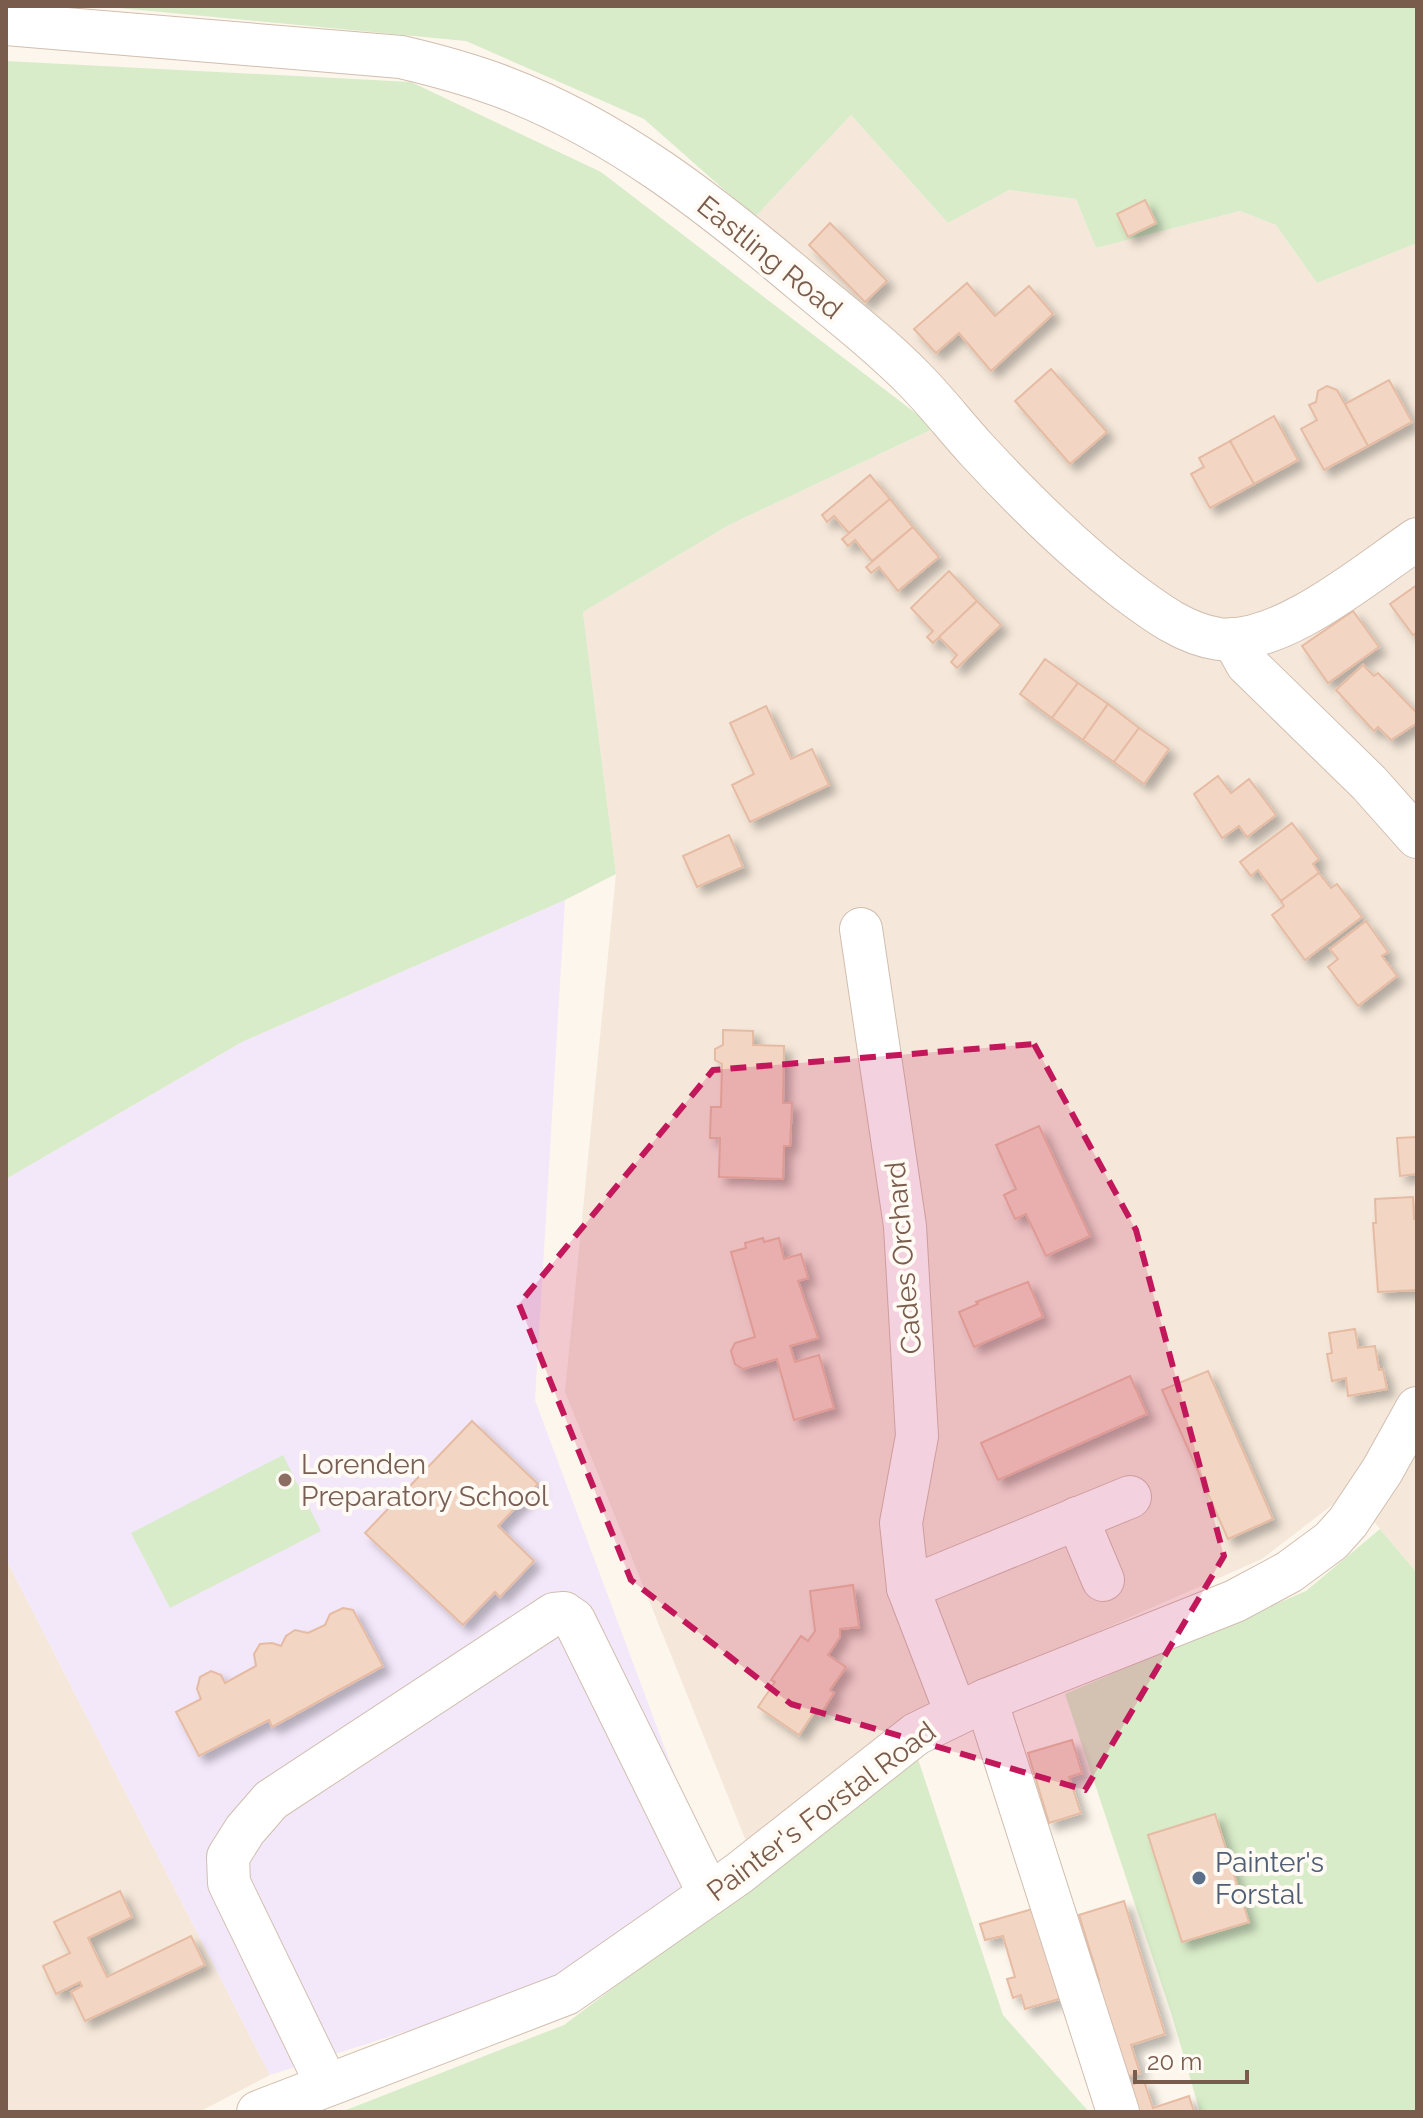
<svg xmlns="http://www.w3.org/2000/svg" width="1423" height="2118" viewBox="0 0 1423 2118" font-family="Raleway,sans-serif">
  <style>
    .residential { fill: #f5e8da }
    .education { fill: #f3e8fa }
    .green { fill: #d8ecc9 }
    .building { fill: #f3d5c3; stroke: #e6bba3; stroke-width: 2; filter: url(#shadow) }
    .lines { fill: none; stroke-linecap: round; stroke-linejoin: round }
    .minor-casing { stroke: #d1beb0; stroke-width: 44 }
    .minor { stroke: #fff; stroke-width: 42 }
    .marked { fill: #c2185b; fill-opacity: 0.2; stroke: #c2185b; stroke-width: 6; stroke-dasharray: 16 10; stroke-linejoin: round }
    .education-dot { fill: #8d6e63; stroke: #fffaf3; stroke-width: 3 }
    .service-dot { fill: #5c6f8a; stroke: #fffaf3; stroke-width: 3 }
    .labels { text-anchor: middle; stroke-width: 8; stroke-linejoin: round; paint-order: stroke }
    .street-label { font-size: 28px; fill: #7a5c4d; stroke: #fffaf3 }
    .education-label { font-size: 28px; fill: #785e54; stroke: #fffaf3; text-anchor: start }
    .service-label { font-size: 28px; fill: #4e5e75; stroke: #fffaf3; text-anchor: start }
  </style>
  <defs>
    <filter id="shadow"><feDropShadow dx="7" dy="7" stdDeviation="4" flood-color="#0004"/></filter>
  </defs>
  <rect width="100%" height="100%" fill="#fdf6ec"/>
  <g class="residential">
    <path d="M851 115 948 223 1009 190 1076 199 1096 248 1240 211 1276 225 1317 283 1417 243V1573L1349 1492 1262 1559 931 1705 748 1846 565 1392 616 874 583 612 729 525 967 413 755 217Z"/>
    <path d="M6 1559 270 2075 199 2112H6Z"/>
  </g>
  <path class="education" d="M565 900 535 1400 711 1872 531 1991 270 2075 6 1559V1179L242 1042Z"/>
  <g class="green">
    <path d="M98 6H1417V243L1317 283 1276 225 1240 211 1096 248 1076 199 1009 190 948 223 851 115 755 217 644 119 466 41Z"/>
    <path d="M6 61 411 82 601 172 935 428 729 525 583 612 616 874 565 900 242 1042 6 1179Z"/>
    <path d="M283 1455 321 1531 170 1608 131 1533Z"/>
    <path d="M1380 1529 1417 1573V2112H1200L1172 2016 1065 1694 1306 1591Z"/>
    <path d="M918 1759 1003 2015 1089 2112H341L564 2025Z"/>
  </g>
  <g class="building">
    <path d="M1145 200 1156 223 1128 237 1117 214Z"/>
    <path d="M830 223 887 281 865 302 809 245Z"/>
    <path d="M967 283 995 316 1029 286 1053 314 991 371 959 333 936 353 914 329Z"/>
    <path d="M1051 369 1107 432 1070 464 1015 401Z"/>
    <path d="M1389 380 1412 422 1368 446 1345 404Z"/>
    <path d="M1327 386 1337 390 1368 446 1324 470 1301 429 1317 420 1309 405 1316 402 1318 391Z"/>
    <path d="M1274 416 1298 460 1254 484 1230 441Z"/>
    <path d="M1230 441 1254 484 1210 508 1191 474 1204 467 1199 458Z"/>
    <path d="M870 475 890 499 849 533 834 516 827 522 822 515Z"/>
    <path d="M890 499 913 527 872 561 855 540 848 546 842 539Z"/>
    <path d="M913 527 939 557 898 591 879 567 871 573 866 567Z"/>
    <path d="M949 571 977 601 933 643 927 637 933 631 911 608Z"/>
    <path d="M1417 585V632L1413 635 1390 604Z"/>
    <path d="M977 601 1001 625 957 668 951 662 957 655 939 637Z"/>
    <path d="M1353 611 1379 647 1328 683 1302 646Z"/>
    <path d="M1045 659 1078 683 1052 718 1020 694Z"/>
    <path d="M1363 665 1374 676 1378 673 1417 713V723L1391 740 1378 727 1374 731 1336 690Z"/>
    <path d="M1078 683 1108 704 1083 740 1052 718Z"/>
    <path d="M1108 704 1139 728 1114 762 1083 740Z"/>
    <path d="M766 706 791 759 812 749 829 785 750 822 732 785 754 774 730 723Z"/>
    <path d="M1139 728 1169 749 1144 784 1114 762Z"/>
    <path d="M1218 776 1231 793 1249 779 1276 815 1247 837 1239 826 1222 838 1194 794Z"/>
    <path d="M1292 823 1319 859 1313 864 1319 873 1281 901 1258 870 1251 876 1240 862Z"/>
    <path d="M729 835 743 867 697 887 683 856Z"/>
    <path d="M1319 873 1331 888 1337 884 1362 917 1305 960 1272 915 1284 906 1281 901Z"/>
    <path d="M1366 921 1388 952 1382 956 1397 976 1358 1006 1328 967 1338 959 1330 949Z"/>
    <path d="M723 1030 753 1031V1045L784 1046 783 1103H792L790 1146H784L783 1179 719 1177 720 1138H710L711 1107H721L722 1064 715 1060V1049L723 1045Z"/>
    <path d="M1039 1126 1090 1236 1046 1256 1026 1214 1015 1219 1004 1195 1016 1189 996 1145Z"/>
    <path d="M1417 1137V1174L1400 1176 1397 1138Z"/>
    <path d="M1413 1197 1414 1219H1417V1290L1378 1292 1373 1223H1376L1375 1199Z"/>
    <path d="M763 1238 764 1242 779 1238 784 1259 801 1254 808 1278 798 1281 818 1338 790 1346 795 1362 819 1355 834 1408 794 1420 777 1359 743 1369 735 1364 731 1351 735 1343 755 1337 731 1252 746 1248 745 1243Z"/>
    <path d="M1028 1282 1043 1317 974 1347 959 1312 978 1304 976 1302Z"/>
    <path d="M1355 1329 1358 1348 1375 1346 1379 1370 1383 1369 1387 1389 1348 1396 1346 1378 1332 1381 1327 1354 1332 1353 1329 1333Z"/>
    <path d="M1208 1371 1273 1519 1228 1539 1162 1390Z"/>
    <path d="M1130 1376 1147 1414 998 1480 981 1443Z"/>
    <path d="M472 1421 538 1484 498 1526 534 1561 500 1597 495 1592 463 1625 365 1533Z"/>
    <path d="M853 1585 859 1627 840 1629V1637L828 1655 846 1667 830 1690 834 1693 820 1715 815 1711 799 1735 758 1707 775 1682 771 1680 801 1636 808 1641 815 1631 810 1591Z"/>
    <path d="M343 1608 353 1610 383 1666 272 1727 269 1720 199 1756 176 1712 201 1699 197 1689 200 1677 211 1671 221 1675 225 1683 256 1666 254 1654 260 1644 272 1643 281 1646 286 1636 295 1630 308 1633 325 1625 330 1614Z"/>
    <path d="M1072 1740 1082 1773 1069 1777 1081 1813 1049 1823 1028 1753Z"/>
    <path d="M1215 1814 1249 1922 1182 1942 1148 1835Z"/>
    <path d="M120 1891 132 1917 88 1938 107 1977 191 1936 205 1965 85 2021 71 1992 82 1986 80 1982 56 1994 43 1966 70 1953 54 1922Z"/>
    <path d="M1124 1901 1165 2034 1131 2045 1140 2073 1116 2080 1081 1985 1099 1980 1079 1915Z"/>
    <path d="M1036 1908 1062 1998 1025 2009 1021 1995 1013 1998 1007 1979 1015 1977 1003 1936 985 1940 980 1924Z"/>
    <path d="M1144 2081 1153 2108 1189 2096 1194 2112H1128L1120 2088Z"/>
  </g>
  <g class="lines">
    <defs>
      <g id="minor">
        <path d="M6 24 401 57C435 65 469 74 503 87 615 129 710 204 800 280 838 312 879 343 914 379 936 401 955 426 976 449 1023 500 1071 548 1126 590 1154 611 1184 634 1219 639 1281 646 1367 573 1417 539"/>
        <path d="M1233 639 1247 664 1369 783 1417 837"/>
        <path d="M861 929 905 1226 917 1436 901 1523 908 1588 956 1713"/>
        <path d="M1077 1518 1103 1580"/>
        <path d="M908 1588 1130 1497"/>
        <path d="M986 1700 1118 2112"/>
        <path d="M327 2085 229 1883 228 1857 245 1830 271 1800 554 1614 564 1613 574 1620 709 1894"/>
        <path d="M258 2112 566 1994 738 1874 916 1734 986 1700 1235 1601 1289 1572 1331 1541 1348 1522 1382 1471 1417 1408"/>
      </g>
    </defs>
    <use href="#minor" class="minor-casing"/>
    <use href="#minor" class="minor"/>
  </g>
  <path class="marked" d="M1034 1044 1136 1230 1224 1556 1085 1790 791 1704 631 1580 519 1304 713 1070Z"/>
  <circle class="education-dot" cx="285" cy="1480" r="8"/>
  <circle class="service-dot" cx="1199" cy="1878" r="8"/>
  <g class="labels">
    <g class="street-label">
      <text transform="translate(770 257) rotate(39)" y="10">Eastling Road</text>
      <text transform="translate(903 1258) rotate(-95)" y="10">Cades Orchard</text>
      <text transform="translate(821 1811) rotate(-37)" y="10">Painter's Forstal Road</text>
    </g>
    <g class="education-label">
      <text x="301" y="1474">Lorenden<tspan x="301" dy="32">Preparatory School</tspan></text>
    </g>
    <g class="service-label">
      <text x="1215" y="1872">Painter's<tspan x="1215" dy="32">Forstal</tspan></text>
    </g>
  </g>
  <rect width="1423" height="2118" fill="none" stroke="#7a5c4d" stroke-width="16"/>
  <path d="M1135 2070v12h112v-12" fill="none" stroke="#7a5c4d" stroke-width="4"/>
  <text x="1147" y="2070" font-size="24" fill="#7a5c4d" stroke="#fffaf3" stroke-width="6" paint-order="stroke">20 m</text>
</svg>
